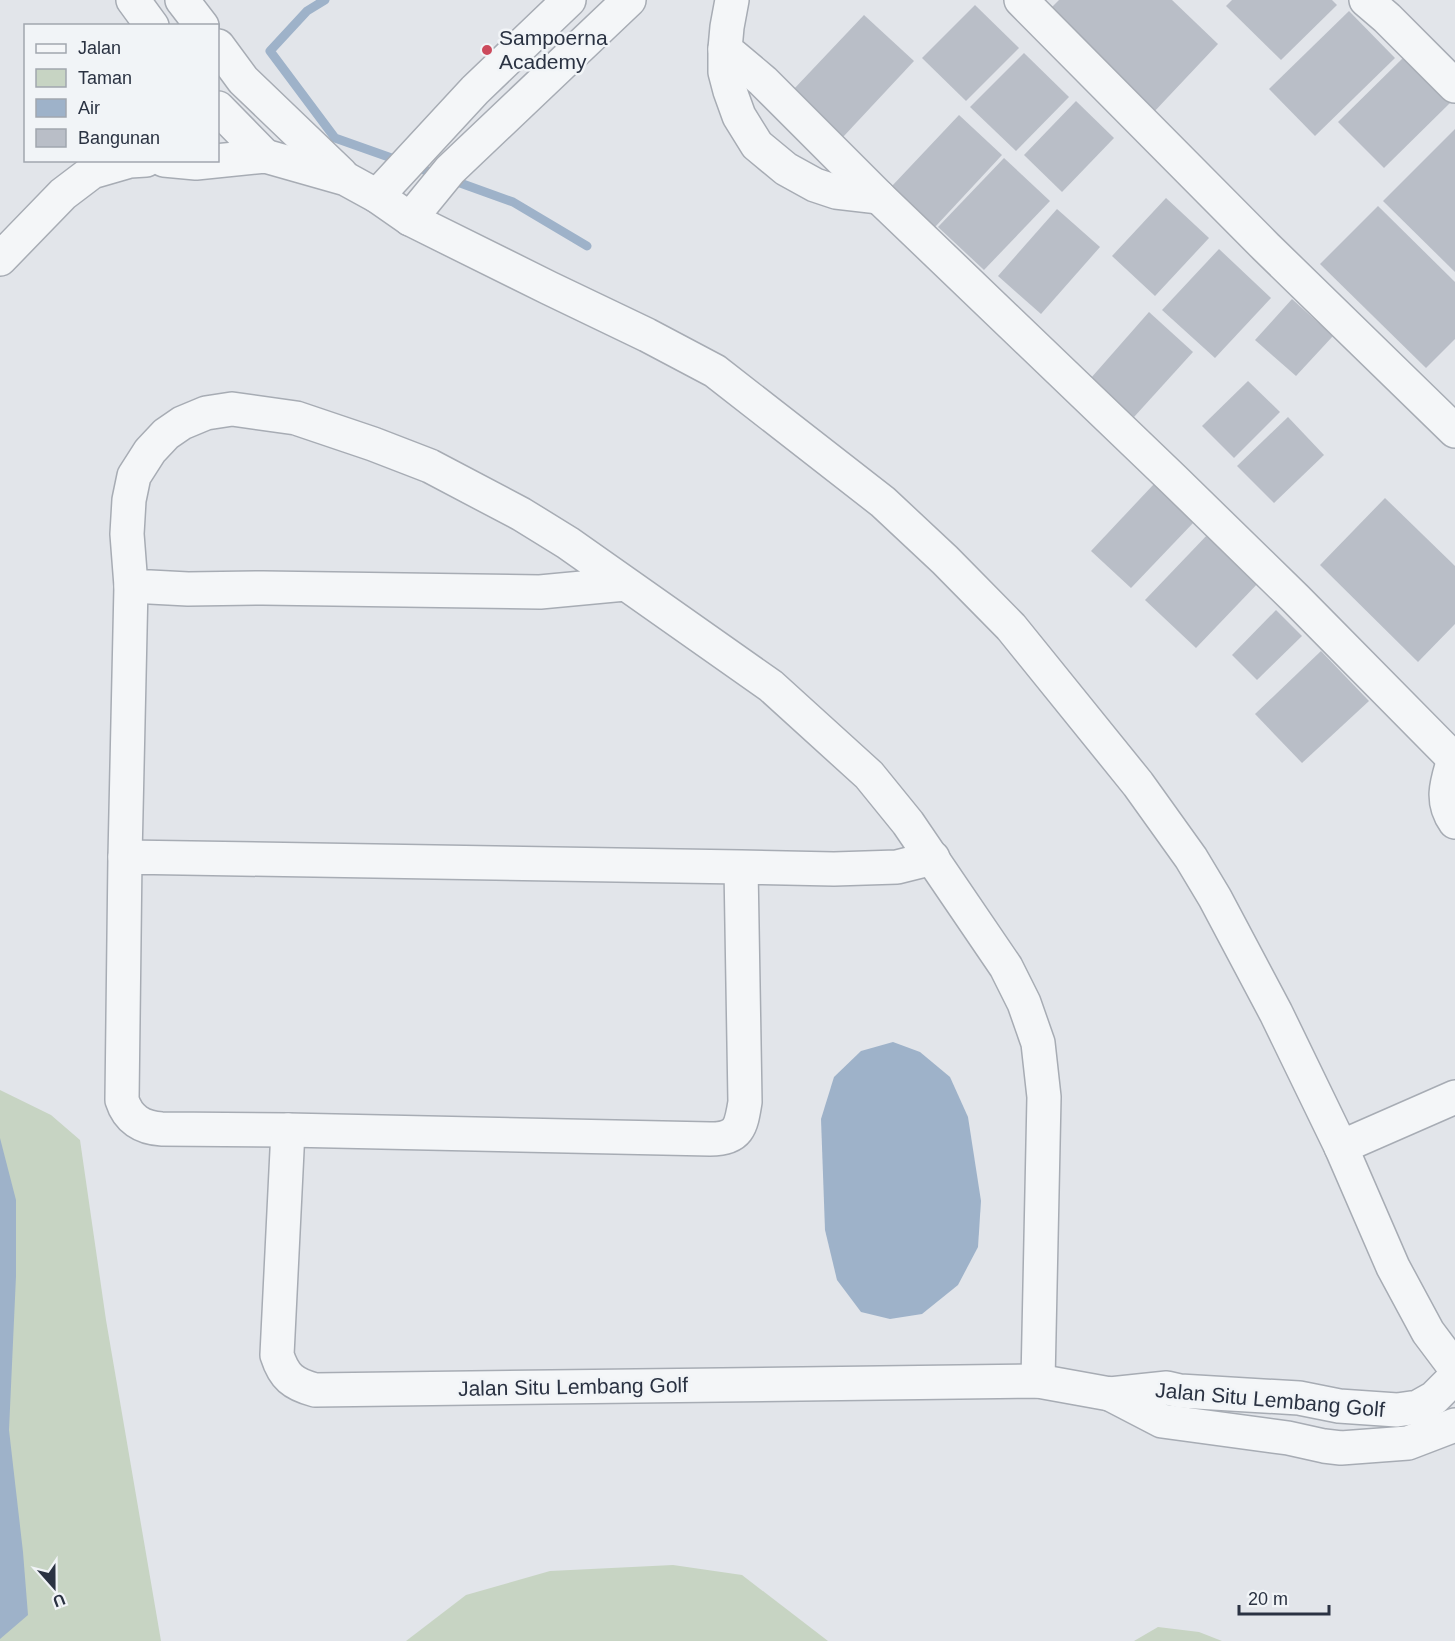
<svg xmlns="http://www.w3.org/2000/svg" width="1455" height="1641" viewBox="0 0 1455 1641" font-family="Arial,sans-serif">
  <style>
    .green { fill: #c7d4c3 }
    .water { fill: #9eb2c9 }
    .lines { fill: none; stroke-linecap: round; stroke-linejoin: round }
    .stream { stroke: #9eb2c9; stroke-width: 9 }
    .building { fill: #b9bec7 }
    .minor-casing { stroke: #a7acb4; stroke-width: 36 }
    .minor { stroke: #f4f6f8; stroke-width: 33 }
    .poi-dot { fill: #cc4a5c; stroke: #f1f4f7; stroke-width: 2 }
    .labels { text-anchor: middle; stroke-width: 5; stroke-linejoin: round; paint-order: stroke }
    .poi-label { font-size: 21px; fill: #2a3242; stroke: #f1f4f7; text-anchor: start }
    .street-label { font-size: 21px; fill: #2a3242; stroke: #f1f4f7 }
  </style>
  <rect width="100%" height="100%" fill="#e2e5ea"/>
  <g class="green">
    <path d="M0 1090 51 1115 80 1140 106 1320 161 1641H0Z"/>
    <path d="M673 1565 742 1575 828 1641H406L466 1595 550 1571Z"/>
    <path d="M1158 1627 1199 1632 1222 1641H1134Z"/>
  </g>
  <g class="water">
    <path d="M893 1042 920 1052 950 1077 968 1117 981 1201 978 1247 958 1285 922 1314 890 1319 861 1312 837 1280 825 1230 821 1119 834 1077 861 1051Z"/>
    <path d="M0 1138 16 1200V1276L9 1430 23 1552 28 1615 0 1639Z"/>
  </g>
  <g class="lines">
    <g class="stream">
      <path d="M325 0 307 11 270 51 335 138 400 161"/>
      <path d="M413 166 513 202 587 246"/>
    </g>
  </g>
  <g class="building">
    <path d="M1059 0H1172L1218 44 1152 114 1046 13Z"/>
    <path d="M1232 0H1332L1337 5 1281 60 1226 6Z"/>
    <path d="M975 5 1019 48 966 101 922 58Z"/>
    <path d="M1349 11 1395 58 1315 136 1269 89Z"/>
    <path d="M864 15 914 61 843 137 793 90Z"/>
    <path d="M1024 53 1069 97 1016 151 970 107Z"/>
    <path d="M1406 55 1452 101 1384 168 1338 122Z"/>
    <path d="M1076 101 1114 138 1062 192 1024 155Z"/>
    <path d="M959 115 1002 155 935 227 892 186Z"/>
    <path d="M1455 129V272L1383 201Z"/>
    <path d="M1004 158 1050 201 984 270 938 227Z"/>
    <path d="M1166 198 1209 238 1155 296 1112 256Z"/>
    <path d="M1378 206 1455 282V339L1426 368 1320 264Z"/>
    <path d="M1057 209 1100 247 1041 314 998 276Z"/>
    <path d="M1219 249 1271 298 1215 358 1162 310Z"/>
    <path d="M1292 299 1333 336 1296 376 1255 340Z"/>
    <path d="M1149 312 1193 352 1134 417 1091 378Z"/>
    <path d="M1248 381 1280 412 1234 458 1202 426Z"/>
    <path d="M1288 417 1324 455 1274 503 1237 466Z"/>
    <path d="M1154 484 1194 522 1131 588 1091 551Z"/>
    <path d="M1385 498 1455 566V624L1418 662 1320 565Z"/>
    <path d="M1210 532 1261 580 1196 648 1145 600Z"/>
    <path d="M1276 610 1302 636 1257 680 1232 655Z"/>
    <path d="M1321 651 1369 701 1302 763 1255 714Z"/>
  </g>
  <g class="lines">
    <defs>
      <g id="minor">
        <path d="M133 0 152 26"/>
        <path d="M182 0 202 26"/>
        <path d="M732 0 727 27 725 49 763 81 879 197 1173 479 1296 599 1455 760"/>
        <path d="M1021 0 1266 247 1455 431"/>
        <path d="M1366 0 1387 18 1455 86"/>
        <path d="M218 46 243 80 341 174"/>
        <path d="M725 49V72L730 91 739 116 757 145 786 169 815 185 836 192 879 197"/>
        <path d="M218 108 265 156"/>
        <path d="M164 160 196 163 265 156 346 179 377 196 410 219 549 288 647 335 715 371 883 502 945 560 1011 627 1138 784 1191 858 1215 898 1276 1013 1341 1147 1393 1267 1428 1332 1455 1368"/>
        <path d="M377 196 475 90 569 0"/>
        <path d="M410 219 450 170 629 0"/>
        <path d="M0 259 63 194 92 172 130 161 146 160"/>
        <path d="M625 584 540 592 263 588 188 589 131 586 127 534 129 500 134 476 150 451 166 434 182 423 206 413 232 409 296 418 373 444 430 466 521 514 568 543 771 686 869 775 908 823 1006 967 1024 1003 1038 1043 1044 1097 1038 1381"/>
        <path d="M1454 759C1447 782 1440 801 1455 822"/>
        <path d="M125 857 131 586"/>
        <path d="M741 867 745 1102C741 1127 739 1139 710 1139L288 1130 162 1129C142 1128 128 1119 122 1100L125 857 741 867 834 869 897 867 933 858"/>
        <path d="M288 1130 277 1355C284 1377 293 1384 315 1390L1038 1381 1110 1394 1167 1388 1180 1391 1299 1398 1339 1406 1397 1410 1418 1407 1434 1398 1455 1377"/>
        <path d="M1341 1147 1455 1097"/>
        <path d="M1110 1394 1162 1421 1288 1438 1324 1446 1341 1448 1408 1443 1455 1425"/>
      </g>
    </defs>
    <use href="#minor" class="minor-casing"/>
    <use href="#minor" class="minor"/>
  </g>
  <circle class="poi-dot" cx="487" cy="50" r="6"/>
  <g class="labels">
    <g class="poi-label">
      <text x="499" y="45">Sampoerna<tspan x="499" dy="24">Academy</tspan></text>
    </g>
    <g class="street-label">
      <text transform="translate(573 1387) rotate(-1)" y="7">Jalan Situ Lembang Golf</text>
      <text transform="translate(1270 1400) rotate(5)" y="7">Jalan Situ Lembang Golf</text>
    </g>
  </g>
  <rect x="24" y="24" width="195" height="138" fill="#f1f4f7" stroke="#a1a6af" stroke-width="1.5"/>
  <rect x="36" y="44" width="30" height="9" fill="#f4f6f8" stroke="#a1a6af" stroke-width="1.5"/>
  <text x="78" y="54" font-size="18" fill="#2a3242">Jalan</text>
  <rect x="36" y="69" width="30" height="18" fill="#c7d4c3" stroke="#a1a6af" stroke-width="1.5"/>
  <text x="78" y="84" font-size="18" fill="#2a3242">Taman</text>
  <rect x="36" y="99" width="30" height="18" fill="#9eb2c9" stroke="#a1a6af" stroke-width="1.5"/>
  <text x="78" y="114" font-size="18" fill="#2a3242">Air</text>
  <rect x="36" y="129" width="30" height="18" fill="#b9bec7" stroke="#a1a6af" stroke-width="1.5"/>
  <text x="78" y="144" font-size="18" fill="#2a3242">Bangunan</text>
  <g transform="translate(54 1587) rotate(159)" stroke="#f1f4f7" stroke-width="4.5" paint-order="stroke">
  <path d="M0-4.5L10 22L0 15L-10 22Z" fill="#2a3242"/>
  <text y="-9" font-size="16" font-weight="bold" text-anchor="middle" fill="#2a3242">U</text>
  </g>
  <path d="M1239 1605v9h90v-9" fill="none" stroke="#2a3242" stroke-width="3"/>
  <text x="1248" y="1605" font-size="18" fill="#2a3242" stroke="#f1f4f7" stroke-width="4.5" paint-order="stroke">20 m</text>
</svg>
